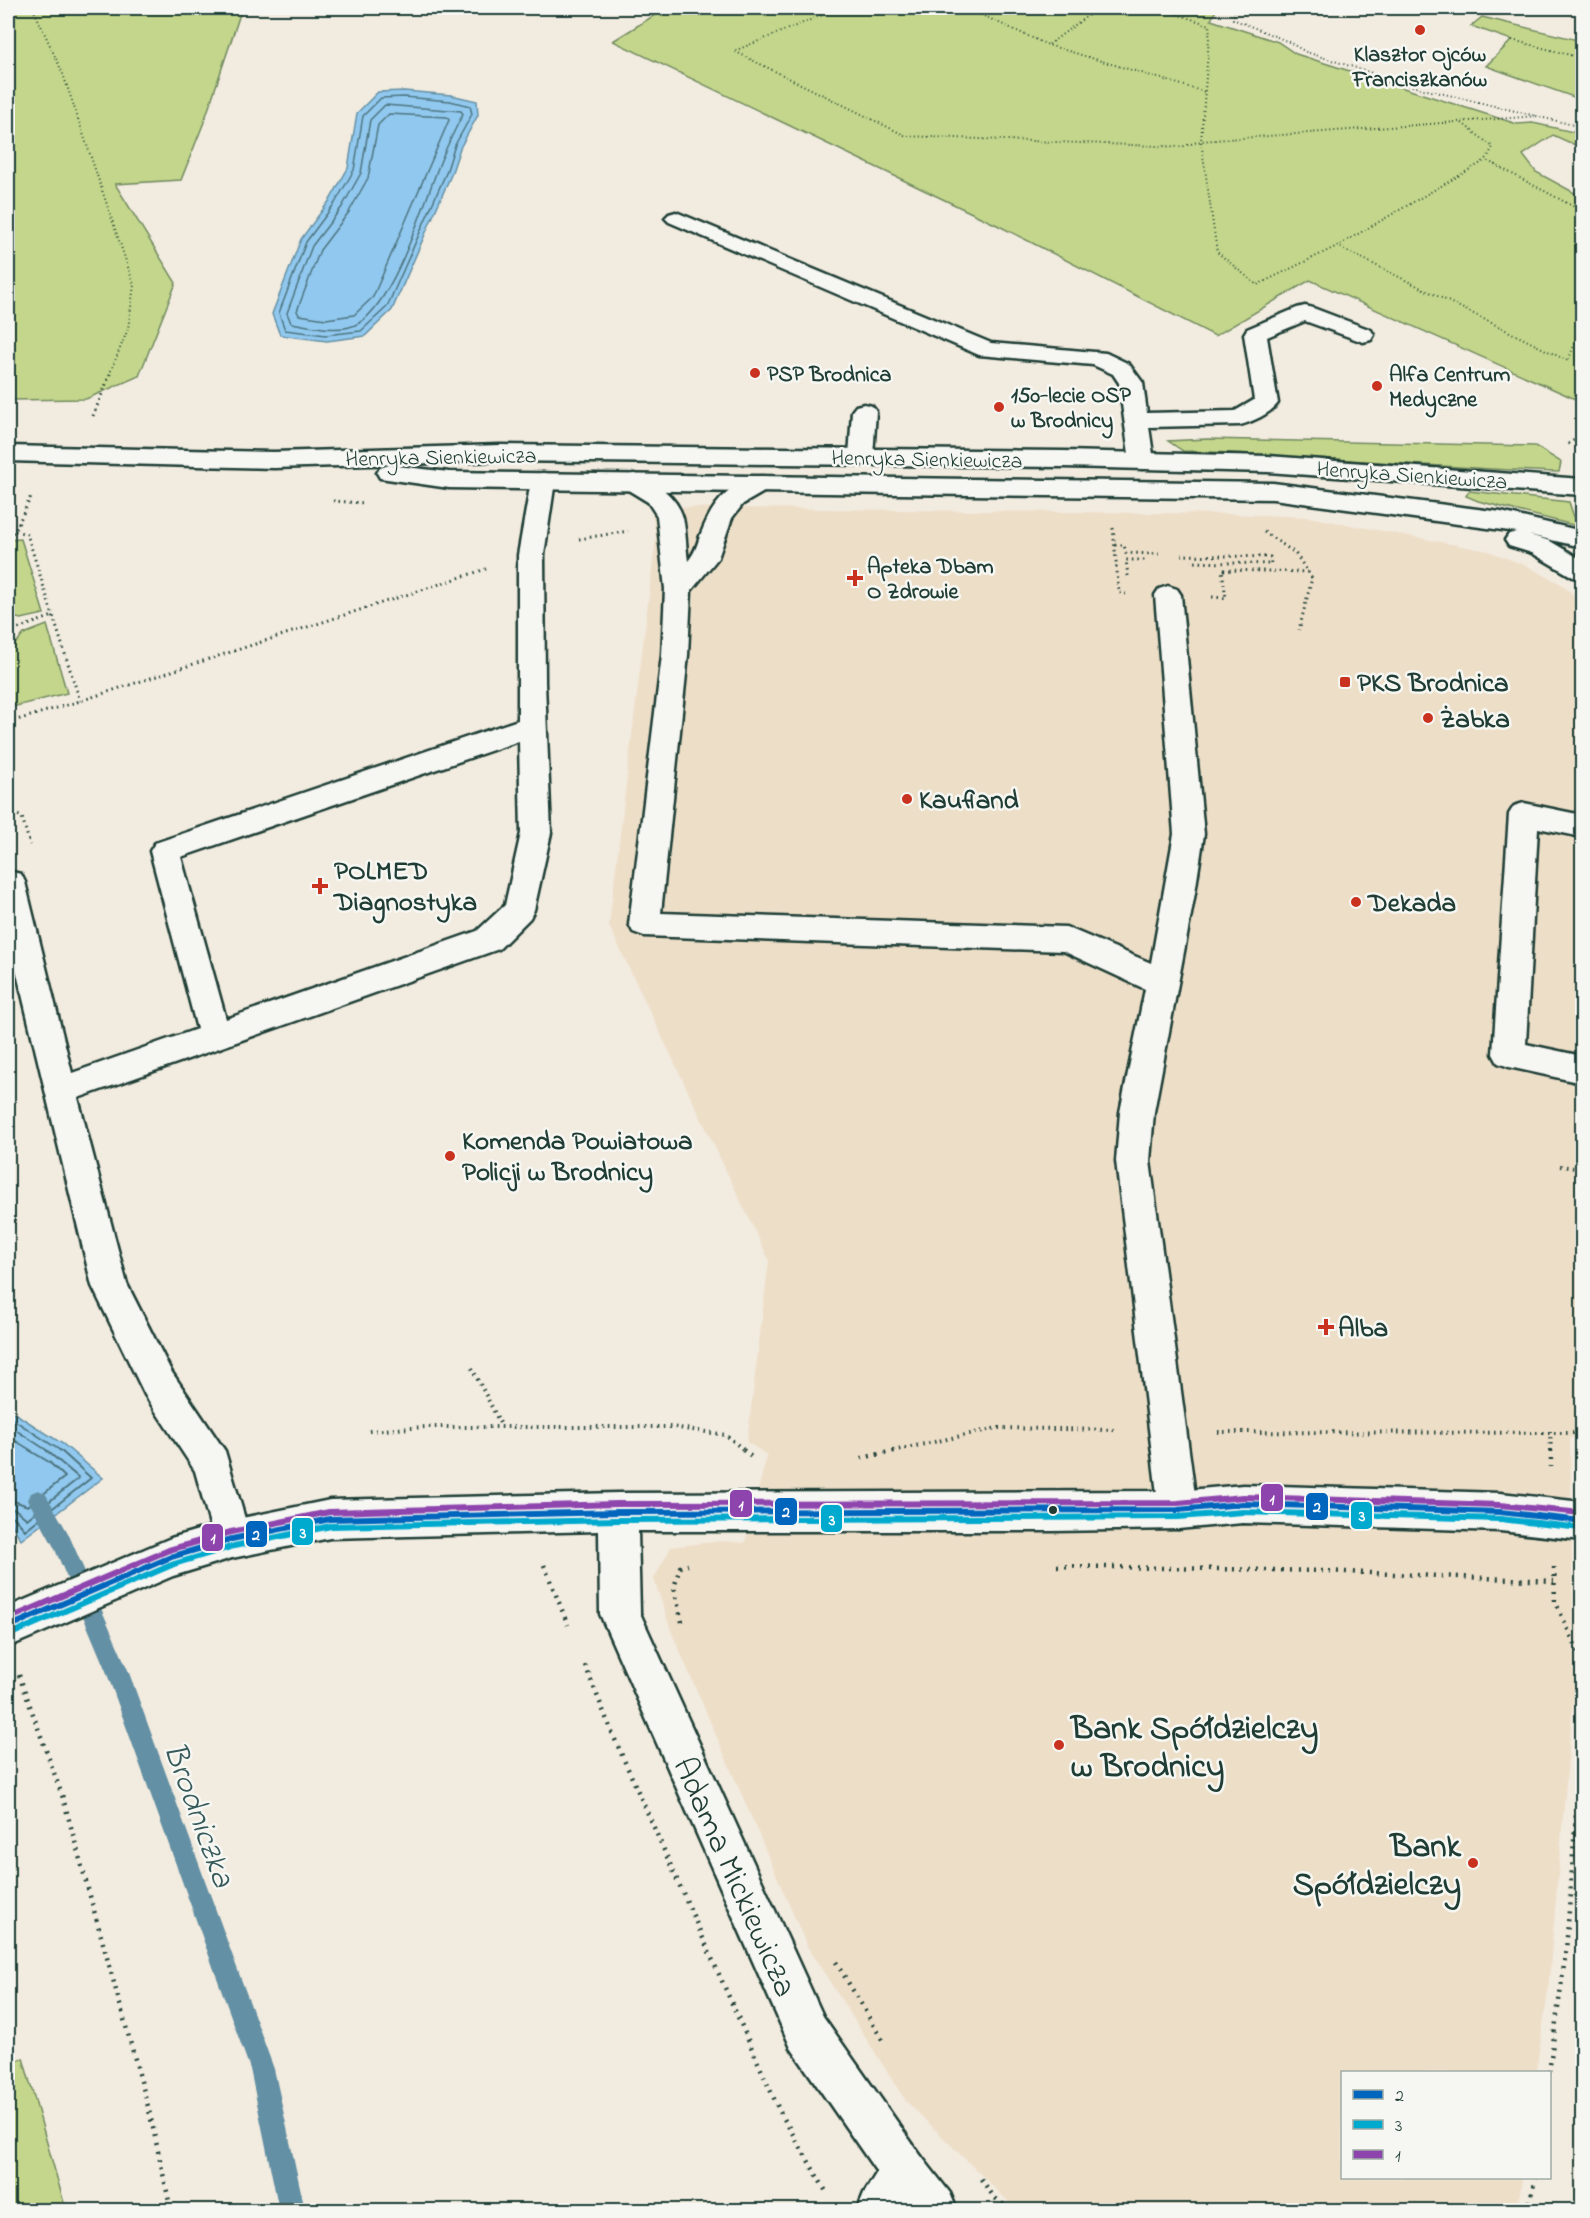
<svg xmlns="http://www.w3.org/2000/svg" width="1590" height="2218" viewBox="0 0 1590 2218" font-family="'Indie Flower',sans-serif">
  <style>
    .built { fill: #eddec8 }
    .green { fill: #c3d68b; stroke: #718a60; stroke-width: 1.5 }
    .water { fill: #91c8ef; stroke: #6390a4; stroke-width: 1.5 }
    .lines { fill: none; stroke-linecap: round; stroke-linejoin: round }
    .shore-far1 { stroke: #4d757f; stroke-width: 1.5 }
    .shore { stroke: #4d757f; stroke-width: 2 }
    .stream { fill: #6390a4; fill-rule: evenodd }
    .lane-casing { stroke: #1f3d34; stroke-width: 5 }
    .street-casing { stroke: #1f3d34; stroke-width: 5 }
    .secondary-casing { stroke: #1f3d34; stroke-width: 5 }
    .path-far3 { stroke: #1f3d34; stroke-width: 2; stroke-dasharray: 1 3; stroke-linecap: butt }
    .path-far2 { stroke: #1f3d34; stroke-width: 3; stroke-dasharray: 1.5 4; stroke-linecap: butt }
    .path-far1 { stroke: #1f3d34; stroke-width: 4; stroke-dasharray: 1.5 4.5; stroke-linecap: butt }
    .path { stroke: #1f3d34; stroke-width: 4.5; stroke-dasharray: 2 6; stroke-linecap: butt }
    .lane { fill: #f6f6f2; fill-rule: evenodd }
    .street { fill: #f6f6f2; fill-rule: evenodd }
    .secondary { fill: #f6f6f2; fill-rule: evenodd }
    .bus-1-casing { stroke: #f6f6f2; stroke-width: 10 }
    .bus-2-casing { stroke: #f6f6f2; stroke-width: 10 }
    .bus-3-casing { stroke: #f6f6f2; stroke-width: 10 }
    .bus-1 { stroke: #0065bd; stroke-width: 6 }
    .bus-2 { stroke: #00a9ce; stroke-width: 6 }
    .bus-3 { stroke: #8e44ad; stroke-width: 6 }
    .poi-dot { fill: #c8321e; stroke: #f6f6f2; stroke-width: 2 }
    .bus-dot { fill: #1f3d34; stroke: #f6f6f2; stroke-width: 2 }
    .labels { text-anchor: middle; stroke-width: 5; stroke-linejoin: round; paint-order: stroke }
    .far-poi-label { font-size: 22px; font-weight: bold; fill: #1f3d34; stroke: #f6f6f2; text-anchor: start }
    .far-street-label { font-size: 22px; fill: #1f3d34; stroke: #f6f6f2 }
    .poi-label { font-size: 27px; font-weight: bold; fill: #1f3d34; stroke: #f6f6f2; text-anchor: start }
    .near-poi-label { font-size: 33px; font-weight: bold; fill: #1f3d34; stroke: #f6f6f2; text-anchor: start }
    .near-water-label { font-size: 33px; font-style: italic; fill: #365959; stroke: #f6f6f2 }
    .near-street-label { font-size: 33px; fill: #1f3d34; stroke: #f6f6f2 }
    .line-badge { stroke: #f6f6f2; stroke-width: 2 }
    .badge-label { font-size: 16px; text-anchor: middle; font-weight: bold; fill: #fff }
  </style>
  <rect width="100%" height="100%" fill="#f2ebdf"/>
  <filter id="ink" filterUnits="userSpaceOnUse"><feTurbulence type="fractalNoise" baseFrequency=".0167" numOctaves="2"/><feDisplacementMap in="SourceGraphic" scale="12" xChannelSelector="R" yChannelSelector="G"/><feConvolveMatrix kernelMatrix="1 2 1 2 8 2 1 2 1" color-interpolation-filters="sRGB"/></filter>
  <g filter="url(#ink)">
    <path class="built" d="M651 507 1229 514 1308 517 1488 551 1527 566 1561 584 1582 602V1434L1570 1438 1574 1690 1548 1991 1536 2072H1342V2178H1522L1518 2210H1017L906 2101 807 1946 672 1633 654 1579 671 1547 721 1541 745 1543 767 1455 747 1442 769 1260 609 926 656 537Z"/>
    <g class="green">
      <path d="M8 8H242L204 122 181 180 115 184 176 283 139 376 86 399 8 400Z"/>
      <path d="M666 8H1217L1211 20 1278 42 1296 54 1517 124 1533 123 1582 134V148L1553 135 1523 155 1536 172 1582 197V402L1310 280 1215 336 999 226 613 41Z"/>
      <path d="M1482 17 1582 41V100L1486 66 1512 40 1471 26Z"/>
      <path d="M1207 439 1535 446 1561 462 1559 472C1434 468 1309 455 1183 451L1168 441Z"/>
      <path d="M1469 491 1569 502 1577 526 1478 501 1466 496Z"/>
      <path d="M21 539 44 614 21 619 8 616V540Z"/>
      <path d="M47 625 67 693 8 708V652L24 634Z"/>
      <path d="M23 2058 66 2210H8V2066Z"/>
    </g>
    <g class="water">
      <path d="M404 91 451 95 477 101 478 115 460 148 451 175 392 310 365 336 327 341 280 335 272 314 301 239 330 200 348 168 357 113 378 92Z"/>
      <path d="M8 1409 63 1444 103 1478 21 1540 8 1518Z"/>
    </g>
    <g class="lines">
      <g class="shore-far1">
        <path d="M404 97 450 101 470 106 472 114 455 145 446 173 387 307 361 331 326 335 285 330 279 313 306 242 335 203 354 170 363 116 381 98Z"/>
        <path d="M385 105 461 111 463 114C455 129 448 144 441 160 425 200 395 301 359 323 342 334 310 326 291 323L287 313 312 246 342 207 361 173 370 120Z"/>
        <path d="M389 114 447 117 449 120 373 297 354 315 326 319 299 315 297 311 320 250 349 212 368 178 378 125Z"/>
        <path d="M8 1416 61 1451"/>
        <path d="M8 1425 48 1451"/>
        <path d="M8 1436 32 1451"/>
      </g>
      <g class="shore">
        <path d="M8 1499 28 1506 65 1477 49 1462 29 1450"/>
        <path d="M8 1508 16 1510 27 1519 79 1478 46 1450"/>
        <path d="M8 1516 14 1517 25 1530 91 1478 60 1450"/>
      </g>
      <path class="stream" d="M38 1490 45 1493 68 1533 128 1670 274 2069 305 2210H279L250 2069 106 1671 54 1547 28 1500 31 1493Z"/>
      <defs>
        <g id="lane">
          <path d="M676 212 991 343 1106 353 1129 364 1143 383 1147 413 1235 411 1254 400 1244 334 1247 329 1297 308 1305 306 1313 308 1371 330 1374 335 1371 340 1363 342 1305 321 1267 337 1278 403C1270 414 1252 422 1240 425L1149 427 1154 461 1151 466 1142 469 1133 466 1130 461 1119 383 1113 374 1093 365 979 355 669 222 665 218 669 214Z"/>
          <path d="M864 404 872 406 876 411 873 457 870 462 861 465 852 462 849 457 852 411 856 406Z"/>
          <path d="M543 473 552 475 555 481 544 555 545 683 551 833 534 910 530 918 499 949 78 1098 127 1284 171 1371 225 1451 251 1539 246 1553 232 1558 218 1553 195 1471 145 1395 92 1286 8 936V871L21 874 25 882 72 1073 197 1029 150 851 155 843 518 720V555L531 481 534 475ZM519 741 521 833 505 905 477 931 226 1019 181 857Z"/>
          <path d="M634 474C654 480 677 496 683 518 686 531 686 547 688 561 694 554 697 546 700 536 710 511 718 496 742 483 752 477 758 475 769 477L772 483 769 489 743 504 732 518 718 558 691 591 688 655 661 913 1066 927 1151 963 1174 834 1155 595 1159 589 1168 586 1177 589 1181 595 1204 834 1195 893 1154 1112 1150 1161 1197 1510 1192 1523 1178 1529 1164 1523 1159 1510 1116 1161 1120 1112 1145 989 1063 951 644 936 633 932 629 924 662 655 665 589 657 516 648 502 625 488 622 482 625 476Z"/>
          <path d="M1524 803 1582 815V837L1538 828 1526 1044 1582 1056V1083L1509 1067 1498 1063 1493 1054 1509 814 1514 806Z"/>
          <path d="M904 2149 921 2156 928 2173 908 2210H857L864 2193 887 2156Z"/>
        </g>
        <path id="street" d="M1243 1485 1500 1493 1582 1502V1540L1500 1531 1243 1523 1178 1529 1053 1531H638L640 1613 823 2016 921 2156 950 2193 957 2210H903L791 2048 600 1614 599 1531 330 1538 232 1558 173 1576 8 1647V1607L171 1538 232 1520 330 1500 618 1493 1178 1491Z"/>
        <g id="secondary">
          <path d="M500 445 1064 451 1268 456 1582 479V495L1268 472 1064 467 500 461 274 468 8 461V446L274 452Z"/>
          <path d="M389 465 449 472 1273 483 1501 512 1582 531V547L1529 535 1550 541 1582 560V579L1573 577 1532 553 1509 546 1505 540 1509 534 1517 532 1273 499 449 488 380 478 377 473 380 468Z"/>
        </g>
      </defs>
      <use href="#lane" class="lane-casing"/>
      <use href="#street" class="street-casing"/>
      <use href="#secondary" class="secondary-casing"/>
      <g class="path-far3">
        <path d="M33 8 63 74 134 285 128 329 110 373"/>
        <path d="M840 8 734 51 906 136 1181 147 1201 141 1537 116"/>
        <path d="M966 8 1048 45"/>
        <path d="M1098 8 1048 45 1205 92"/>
        <path d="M1158 8 1210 25 1201 141 1217 252 1257 285 1337 246 1486 160"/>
        <path d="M1228 8 1235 10 1233 19 1289 42 1306 52 1419 88 1582 127"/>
        <path d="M1512 40 1582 58"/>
        <path d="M1462 123 1493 147 1486 160 1582 211"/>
        <path d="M1337 246 1568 361 1582 325"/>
      </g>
      <g class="path-far2">
        <path d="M93 416 111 372"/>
        <path d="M1568 444 1582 435"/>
        <path d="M333 501 364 503"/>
        <path d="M1113 528 1119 593 1126 594"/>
        <path d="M15 531 27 534 80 701"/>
        <path d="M1264 532 1295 553 1312 578 1299 630"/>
        <path d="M8 536 15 531 32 494"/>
        <path d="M579 539 628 531"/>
        <path d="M1115 545H1124L1126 553 1159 554"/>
        <path d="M1181 555 1270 557 1271 564 1191 562"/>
        <path d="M1128 576 1126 560H1145"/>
        <path d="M1212 597 1226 598 1222 570 1308 572"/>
        <path d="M8 628 14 630 53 616"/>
        <path d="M8 636 14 630"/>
        <path d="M8 720H17L80 701 486 569"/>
        <path d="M8 811 22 817 30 845"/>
      </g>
      <g class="path-far1">
        <path d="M1560 1166 1582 1169"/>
        <path d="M472 1368 502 1427"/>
        <path d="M369 1431 425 1427H672L726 1435 745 1451"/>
        <path d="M1550 1431 1551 1451"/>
        <path d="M1218 1432 1573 1433 1582 1430"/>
        <path d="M893 1451 997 1428 1117 1430"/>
      </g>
      <g class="path">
        <path d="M743 1450 755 1460"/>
        <path d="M1551 1450V1467"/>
        <path d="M861 1458 899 1450"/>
        <path d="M544 1565 568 1625"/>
        <path d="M1057 1566 1323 1571 1554 1581"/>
        <path d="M1554 1567 1555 1601 1582 1660"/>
        <path d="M682 1622 674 1588 680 1567 688 1565"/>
        <path d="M585 1665 613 1735 780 2112 828 2195"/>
        <path d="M19 1675 63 1798 149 2110 171 2210"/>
        <path d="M836 1962 883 2041"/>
        <path d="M1549 2072 1566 1951 1582 1732"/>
        <path d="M981 2179 994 2197 1010 2210"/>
        <path d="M1528 2210 1535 2178"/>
      </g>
      <use href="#lane" class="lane"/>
      <use href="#street" class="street"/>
      <use href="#secondary" class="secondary"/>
      <defs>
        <path id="bus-1" d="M8 1627 171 1557 232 1539 330 1519 618 1512 1178 1510 1243 1504 1500 1512 1582 1521"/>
        <path id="bus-2" d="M11 1634 174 1564 234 1546 331 1526 618 1520 1178 1517 1243 1512 1500 1519 1581 1528"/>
        <path id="bus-3" d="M8 1619 169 1550 231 1532 329 1512 618 1504 1178 1503 1243 1497 1500 1505 1582 1513"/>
      </defs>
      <use href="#bus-1" class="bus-1-casing"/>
      <use href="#bus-2" class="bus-2-casing"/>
      <use href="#bus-3" class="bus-3-casing"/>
      <use href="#bus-1" class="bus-1"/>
      <use href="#bus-2" class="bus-2"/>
      <use href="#bus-3" class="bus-3"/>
    </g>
  </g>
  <g class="poi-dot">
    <circle cx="1420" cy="30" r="6"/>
    <circle cx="755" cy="373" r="6"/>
    <circle cx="1377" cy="386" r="6"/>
    <circle cx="999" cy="407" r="6"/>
    <path d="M852 569h6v6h6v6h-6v6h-6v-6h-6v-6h6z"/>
    <rect x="1339" y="676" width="12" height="12" rx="3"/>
    <circle cx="1428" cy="718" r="6"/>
    <circle cx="907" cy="799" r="6"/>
    <path d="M317 877h6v6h6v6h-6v6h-6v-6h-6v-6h6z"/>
    <circle cx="1356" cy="902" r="6"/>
    <circle cx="450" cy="1156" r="6"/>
    <path d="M1323 1318h6v6h6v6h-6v6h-6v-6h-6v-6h6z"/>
    <circle cx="1059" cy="1745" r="6"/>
    <circle cx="1473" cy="1863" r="6"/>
  </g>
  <circle class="bus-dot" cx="1053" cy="1510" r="5"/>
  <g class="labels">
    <g class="far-poi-label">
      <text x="1420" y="61" text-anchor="middle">Klasztor Ojców<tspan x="1420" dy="25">Franciszkanów</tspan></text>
      <text x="767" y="381">PSP Brodnica</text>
      <text x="1389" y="381">Alfa Centrum<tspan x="1389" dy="25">Medyczne</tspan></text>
      <text x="1011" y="402">150-lecie OSP<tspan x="1011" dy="25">w Brodnicy</tspan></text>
      <text x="867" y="573">Apteka Dbam<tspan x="867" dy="25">O Zdrowie</tspan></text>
    </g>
    <g class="far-street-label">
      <text transform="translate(441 456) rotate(-1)" y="8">Henryka Sienkiewicza</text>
      <text transform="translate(927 458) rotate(1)" y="8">Henryka Sienkiewicza</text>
      <text transform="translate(1412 474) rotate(4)" y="8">Henryka Sienkiewicza</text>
    </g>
    <g class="poi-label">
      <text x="1357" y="691">PKS Brodnica</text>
      <text x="1440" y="727">Żabka</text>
      <text x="919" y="808">Kaufland</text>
      <text x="334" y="879">POLMED<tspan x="334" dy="31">Diagnostyka</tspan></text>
      <text x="1368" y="911">Dekada</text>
      <text x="462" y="1149">Komenda Powiatowa<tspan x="462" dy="31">Policji w Brodnicy</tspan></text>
      <text x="1338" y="1336">Alba</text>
    </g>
    <g class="near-poi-label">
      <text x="1071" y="1738">Bank Spółdzielczy<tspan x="1071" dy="38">w Brodnicy</tspan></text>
      <text x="1461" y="1856" text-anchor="end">Bank<tspan x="1461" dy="38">Spółdzielczy</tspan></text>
    </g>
    <g class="near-water-label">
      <text transform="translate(201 1814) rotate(70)" y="12">Brodniczka</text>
    </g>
    <g class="near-street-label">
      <text transform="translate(737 1876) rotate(66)" y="12">Adama Mickiewicza</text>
    </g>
  </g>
  <g class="line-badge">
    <rect x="1260" y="1483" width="24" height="29" rx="6" fill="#8e44ad"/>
    <rect x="729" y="1489" width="24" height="29" rx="6" fill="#8e44ad"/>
    <rect x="1305" y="1492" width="24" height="29" rx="6" fill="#0065bd"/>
    <rect x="774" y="1497" width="24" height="29" rx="6" fill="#0065bd"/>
    <rect x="1350" y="1501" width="23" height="29" rx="6" fill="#00a9ce"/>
    <rect x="820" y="1504" width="23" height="29" rx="6" fill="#00a9ce"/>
    <rect x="291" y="1517" width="23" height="29" rx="6" fill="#00a9ce"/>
    <rect x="245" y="1520" width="23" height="28" rx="6" fill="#0065bd"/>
    <rect x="201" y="1523" width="23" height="29" rx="6" fill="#8e44ad"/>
  </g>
  <g class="badge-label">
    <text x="1272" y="1504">1</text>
    <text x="741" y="1510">1</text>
    <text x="1317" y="1512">2</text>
    <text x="786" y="1517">2</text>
    <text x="1362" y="1521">3</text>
    <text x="832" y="1525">3</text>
    <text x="303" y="1538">3</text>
    <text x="256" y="1540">2</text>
    <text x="213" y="1543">1</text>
  </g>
  <rect width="1590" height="2218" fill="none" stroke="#f6f6f2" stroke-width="30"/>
  <rect x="15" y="15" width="1560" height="2188" fill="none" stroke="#1f3d34" stroke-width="2" filter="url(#ink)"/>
  <rect x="1341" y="2071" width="210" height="108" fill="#f6f6f2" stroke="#a0aca6" stroke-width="1.5"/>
  <rect x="1353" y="2090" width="30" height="9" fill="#0065bd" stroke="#a0aca6" stroke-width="1.5"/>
  <text x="1395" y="2101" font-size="18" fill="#1f3d34">2</text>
  <rect x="1353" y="2120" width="30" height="9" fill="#00a9ce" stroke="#a0aca6" stroke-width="1.5"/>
  <text x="1395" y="2131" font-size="18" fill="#1f3d34">3</text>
  <rect x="1353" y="2150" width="30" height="9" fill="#8e44ad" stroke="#a0aca6" stroke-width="1.5"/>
  <text x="1395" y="2161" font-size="18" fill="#1f3d34">1</text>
</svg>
